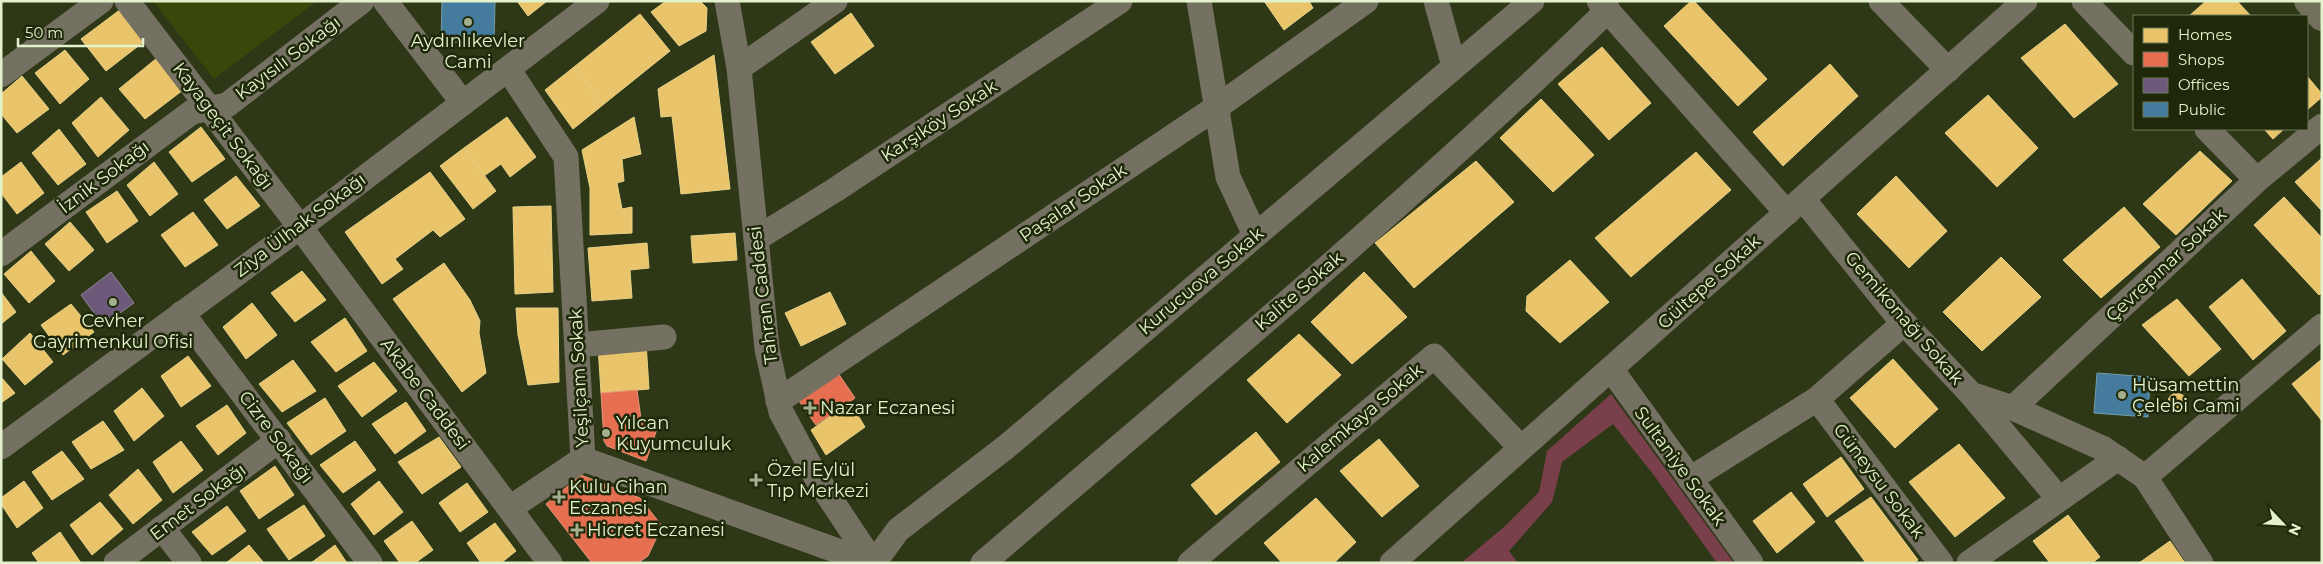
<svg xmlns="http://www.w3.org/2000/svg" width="2323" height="564" viewBox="0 0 2323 564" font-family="Montserrat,sans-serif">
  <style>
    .built { fill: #38480a }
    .green { fill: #79404b }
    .homes { fill: #e9c46a; stroke: #e7d287 }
    .shops { fill: #e76f51; stroke: #e69676 }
    .offices { fill: #6d597a; stroke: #908793 }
    .public { fill: #457b9d; stroke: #749eab }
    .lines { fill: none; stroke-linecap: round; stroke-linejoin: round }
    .minor { stroke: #747062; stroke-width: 25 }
    .major { stroke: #726f5b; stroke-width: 28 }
    .poi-dot { fill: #a4b08d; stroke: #1f290a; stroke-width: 2 }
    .labels { text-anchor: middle; stroke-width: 5; stroke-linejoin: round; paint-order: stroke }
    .poi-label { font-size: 18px; fill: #e3f1cc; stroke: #1f290a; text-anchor: start }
    .street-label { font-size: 18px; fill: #e3f1cc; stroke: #1f290a }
  </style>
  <rect width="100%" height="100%" fill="#2e3817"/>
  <path class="built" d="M153 1H317L214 79Z"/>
  <path class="green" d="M1611 394 1734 563H1717L1653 474 1613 424 1562 462 1552 502 1509 551 1518 563H1461L1504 527 1539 492 1547 451Z"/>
  <g class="homes">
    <path d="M517 1H547L528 16Z"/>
    <path d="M666 1H700L707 8 706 31 679 46 651 12Z"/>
    <path d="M1264 1H1309L1313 8 1284 30Z"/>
    <path d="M1691 1H1694L1767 79 1738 106 1664 26Z"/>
    <path d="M2206 1H2237L2251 16H2189Z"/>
    <path d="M121 9 146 40 106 71 81 39Z"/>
    <path d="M851 13 874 46 835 74 811 42Z"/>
    <path d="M640 14 670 51 604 104 574 67Z"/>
    <path d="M2065 24 2118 84 2074 118 2021 58Z"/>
    <path d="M1602 47 1651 103 1609 140 1558 84Z"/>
    <path d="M65 50 89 79 60 104 35 73Z"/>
    <path d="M714 55 730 189 681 194 672 116 661 117 658 89Z"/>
    <path d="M157 58 183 90 145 119 119 89Z"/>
    <path d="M1830 64 1858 96 1783 166 1753 132Z"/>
    <path d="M574 67 604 104 573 129 545 90Z"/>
    <path d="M22 76 49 109 17 133 1 114V94Z"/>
    <path d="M2307 76 2322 94V97L2307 110Z"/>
    <path d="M1988 95 2038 148 1997 187 1945 133Z"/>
    <path d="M101 97 129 130 98 157 72 123Z"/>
    <path d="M1541 99 1594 155 1553 192 1500 138Z"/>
    <path d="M507 117 536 157 510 177 501 164 484 176 464 148Z"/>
    <path d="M634 117 641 154 622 159 624 181 617 183 622 209 632 207V233L590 235V188L582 150Z"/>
    <path d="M201 127 225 159 192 182 169 152Z"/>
    <path d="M59 129 86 164 58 185 32 153Z"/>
    <path d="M2264 129H2284L2273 139Z"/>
    <path d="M464 148 496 191 473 209 440 166Z"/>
    <path d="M2200 151 2232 181 2176 235 2143 204Z"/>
    <path d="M1696 152 1731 190 1631 277 1595 238Z"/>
    <path d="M2322 158V211L2295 182Z"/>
    <path d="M1476 161 1514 202 1414 288 1375 243Z"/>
    <path d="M21 162 44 193 17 214 1 193V177Z"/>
    <path d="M154 162 178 194 150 216 127 185Z"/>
    <path d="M430 172 465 219 440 237 433 230 395 259 403 269 382 284 345 232Z"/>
    <path d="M236 176 260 206 227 229 204 200Z"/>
    <path d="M1896 176 1947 231 1909 268 1857 214Z"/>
    <path d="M117 191 138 221 107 243 86 212Z"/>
    <path d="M2284 197 2322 238V292L2319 295 2254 225Z"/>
    <path d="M551 206 553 292 515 294 513 207Z"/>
    <path d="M2124 207 2160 247 2101 298 2063 260Z"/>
    <path d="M193 212 218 245 185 267 161 235Z"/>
    <path d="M70 222 94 250 69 271 45 244Z"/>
    <path d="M735 233 737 260 693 263 691 236Z"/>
    <path d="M647 243 649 268 630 270 632 298 592 301 588 248Z"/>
    <path d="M31 251 55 281 29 303 4 274Z"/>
    <path d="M2001 257 2041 297 1982 351 1943 312Z"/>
    <path d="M1570 260 1609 302 1560 343 1526 311 1527 296Z"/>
    <path d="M444 263 470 300 480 321 479 333 486 373 462 392 393 299Z"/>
    <path d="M302 271 326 300 295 322 271 293Z"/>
    <path d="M1364 272 1407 317 1352 364 1311 322Z"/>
    <path d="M2242 279 2286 331 2253 360 2209 307Z"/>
    <path d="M1 292 16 312 1 324Z"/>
    <path d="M830 292 846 324 801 346 785 313Z"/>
    <path d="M2177 299 2221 349 2189 376 2142 325Z"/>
    <path d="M252 303 277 335 246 359 223 327Z"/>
    <path d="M71 304 94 332 63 355 41 325Z"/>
    <path d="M516 308H558L559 382 528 385 518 335Z"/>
    <path d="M345 318 367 351 336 372 311 342Z"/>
    <path d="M30 333 53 362 25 385 2 359Z"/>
    <path d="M1299 334 1341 375 1287 423 1247 380Z"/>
    <path d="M646 342 649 389 601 393 598 346Z"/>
    <path d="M188 356 211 386 181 407 161 376Z"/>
    <path d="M1893 359 1938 409 1895 448 1850 398Z"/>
    <path d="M2322 359V421L2292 384Z"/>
    <path d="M293 360 316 391 282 412 259 384Z"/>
    <path d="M374 362 397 391 362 417 338 386Z"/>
    <path d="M1 377 15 393 1 403Z"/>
    <path d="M142 388 164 416 134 441 114 411Z"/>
    <circle cx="2177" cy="402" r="9"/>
    <path d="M325 398 346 431 311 455 287 423Z"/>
    <path d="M406 402 426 431 395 454 372 424Z"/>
    <path d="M850 402 865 427 826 455 811 430Z"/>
    <path d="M227 405 246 433 218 455 196 426Z"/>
    <path d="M103 421 124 450 91 469 72 442Z"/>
    <path d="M1256 432 1280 462 1216 515 1191 485Z"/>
    <path d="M439 437 461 467 422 494 398 462Z"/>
    <path d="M1379 439 1419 486 1382 517 1340 471Z"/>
    <path d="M181 441 203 470 173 493 153 462Z"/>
    <path d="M355 441 376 470 343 493 320 465Z"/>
    <path d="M1959 444 2005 498 1955 537 1909 482Z"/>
    <path d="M62 451 84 479 52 500 32 472Z"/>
    <path d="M1841 457 1864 489 1827 517 1803 484Z"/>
    <path d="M275 466 294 495 259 519 240 491Z"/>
    <path d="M138 469 162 500 133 524 109 495Z"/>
    <path d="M24 481 43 508 17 528 1 504V498Z"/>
    <path d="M379 481 403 512 374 535 351 504Z"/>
    <path d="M467 483 488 512 460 532 439 503Z"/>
    <path d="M1791 492 1815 522 1777 553 1753 521Z"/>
    <path d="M1871 497 1918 560 1914 563H1866L1835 521Z"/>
    <path d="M1316 498 1356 542 1334 563H1282L1264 543Z"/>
    <path d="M100 502 123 529 92 555 70 525Z"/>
    <path d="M304 505 325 536 289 560 267 529Z"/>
    <path d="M227 506 246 531 212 555 192 532Z"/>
    <path d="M2068 515 2100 557 2092 563H2050L2033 541Z"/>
    <path d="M412 521 433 550 415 563H400L384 541Z"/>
    <path d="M495 523 516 551 501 563H481L467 543Z"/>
    <path d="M60 532 81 563H39L32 553Z"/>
    <path d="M2170 541 2185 563H2139Z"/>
    <path d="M249 545 264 563H226Z"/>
    <path d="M335 545 347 563H311Z"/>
  </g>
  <g class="shops">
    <path d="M838 373 855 398 816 425 799 401Z"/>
    <path d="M637 390 641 419 658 426 646 461 607 446 604 441 601 393Z"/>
    <path d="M581 475 640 498 662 526 648 556 638 563H592L546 504Z"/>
  </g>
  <path class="offices" d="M111 272 134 303 103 325 81 295Z"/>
  <g class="public">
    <path d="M442 1H495L494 43 441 42Z"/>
    <path d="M2097 373 2150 377 2148 417 2094 413Z"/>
  </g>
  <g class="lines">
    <g class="minor">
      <path d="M127 1 300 227 550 563"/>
      <path d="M385 1 463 103"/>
      <path d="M727 1 739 68 767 349 781 412 816 477 873 563"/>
      <path d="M1199 1 1228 177 1255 235"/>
      <path d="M1436 1 1454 66"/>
      <path d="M1599 1 1787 213"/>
      <path d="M1881 1 1948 70"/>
      <path d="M2084 1 2134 53"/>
      <path d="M739 68 835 1"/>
      <path d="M508 69 566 157 583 459 871 563"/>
      <path d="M1 75 101 1"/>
      <path d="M2207 129 2257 180"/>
      <path d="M1803 199 1894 312 1971 394 2013 408 2104 449 2145 477 2201 563"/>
      <path d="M756 239 835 190 1120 1"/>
      <path d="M1 254 192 112 227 105 362 1"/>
      <path d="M182 313 370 563"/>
      <path d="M577 345 664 337"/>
      <path d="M1611 369 1751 563"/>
      <path d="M1971 394 2059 499"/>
      <path d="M1817 399 1941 563"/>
      <path d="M778 401 1217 107 1366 1"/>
      <path d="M2013 408 2257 180 2322 126"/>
      <path d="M1 447 300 227 597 1"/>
      <path d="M2145 477 2322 326"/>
      <path d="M1690 479 1817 399 1904 323"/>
      <path d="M510 508 583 459"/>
      <path d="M162 528 189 563"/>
      <path d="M116 563 279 440"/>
      <path d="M874 563 898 530 1006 447 1532 1"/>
      <path d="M983 563C1194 382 1409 204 1608 10"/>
      <path d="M1190 563 1434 356 1521 448"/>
      <path d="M1392 563 2025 1"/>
      <path d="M1969 563 2118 458"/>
    </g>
    <path class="major" d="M2308 1 2322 17"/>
  </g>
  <g class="poi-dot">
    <circle cx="468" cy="22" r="5"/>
    <circle cx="113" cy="302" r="5"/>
    <circle cx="2122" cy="395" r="5"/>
    <path d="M807.5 400.5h5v5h5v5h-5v5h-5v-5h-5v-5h5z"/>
    <circle cx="606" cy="433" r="5"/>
    <path d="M753.5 472.5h5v5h5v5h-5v5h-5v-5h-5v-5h5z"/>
    <path d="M556.5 489.5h5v5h5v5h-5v5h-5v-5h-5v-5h5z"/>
    <path d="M574.5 522.5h5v5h5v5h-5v5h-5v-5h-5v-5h5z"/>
  </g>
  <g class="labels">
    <g class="poi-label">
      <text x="468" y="47" text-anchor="middle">Aydınlıkevler<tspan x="468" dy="21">Cami</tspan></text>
      <text x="113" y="327" text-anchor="middle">Cevher<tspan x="113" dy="21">Gayrimenkul Ofisi</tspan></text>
      <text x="2132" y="391">Hüsamettin<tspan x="2132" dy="21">Çelebi Cami</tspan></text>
      <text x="820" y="414">Nazar Eczanesi</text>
      <text x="616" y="429">Yılcan<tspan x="616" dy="21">Kuyumculuk</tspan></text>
      <text x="767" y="476">Özel Eylül<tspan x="767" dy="21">Tıp Merkezi</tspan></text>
      <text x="569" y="493">Kulu Cihan<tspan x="569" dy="21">Eczanesi</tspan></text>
      <text x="587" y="536">Hicret Eczanesi</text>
    </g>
    <g class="street-label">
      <text transform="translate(288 58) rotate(-37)" y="6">Kayısılı Sokağı</text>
      <text transform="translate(939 121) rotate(-33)" y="6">Karşıköy Sokak</text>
      <text transform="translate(223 126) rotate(53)" y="6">Kayageçit Sokağı</text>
      <text transform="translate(104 177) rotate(-37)" y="6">İznik Sokağı</text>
      <text transform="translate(1073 203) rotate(-34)" y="6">Paşalar Sokak</text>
      <text transform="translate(300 225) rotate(-37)" y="6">Ziya Ülhak Sokağı</text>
      <text transform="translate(2166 265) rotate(-43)" y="6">Çevrepınar Sokak</text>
      <text transform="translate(1201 281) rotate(-40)" y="6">Kurucuova Sokak</text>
      <text transform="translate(1709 282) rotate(-42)" y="6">Gültepe Sokak</text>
      <text transform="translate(1299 291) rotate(-41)" y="6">Kalite Sokak</text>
      <text transform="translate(763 295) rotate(-97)" y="6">Tahran Caddesi</text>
      <text transform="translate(1904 318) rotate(49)" y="6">Gemikonağı Sokak</text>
      <text transform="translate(579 378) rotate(-93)" y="6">Yeşilçam Sokak</text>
      <text transform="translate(425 394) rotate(53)" y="6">Akabe Caddesi</text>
      <text transform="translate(1360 418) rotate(-40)" y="6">Kalemkaya Sokak</text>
      <text transform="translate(276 437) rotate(53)" y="6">Cizre Sokağı</text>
      <text transform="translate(1680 466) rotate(54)" y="6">Sultaniye Sokak</text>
      <text transform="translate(1879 481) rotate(53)" y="6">Güneysu Sokak</text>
      <text transform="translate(198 502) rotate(-37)" y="6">Emet Sokağı</text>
    </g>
  </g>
  <rect width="2323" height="564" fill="none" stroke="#e3f1cc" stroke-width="5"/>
  <rect x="2133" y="15" width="175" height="115" fill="#1f290a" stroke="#6d7958"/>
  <rect x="2143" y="28" width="25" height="15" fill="#e9c46a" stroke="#6d7958"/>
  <text x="2178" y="40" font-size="15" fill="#e3f1cc">Homes</text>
  <rect x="2143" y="52" width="25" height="15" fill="#e76f51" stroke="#6d7958"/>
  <text x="2178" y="65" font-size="15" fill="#e3f1cc">Shops</text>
  <rect x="2143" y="78" width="25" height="15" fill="#6d597a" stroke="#6d7958"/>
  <text x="2178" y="90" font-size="15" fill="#e3f1cc">Offices</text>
  <rect x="2143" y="102" width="25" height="15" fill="#457b9d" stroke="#6d7958"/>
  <text x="2178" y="115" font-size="15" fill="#e3f1cc">Public</text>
  <g transform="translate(2283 524) rotate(115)" stroke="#1f290a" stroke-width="4" paint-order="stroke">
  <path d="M0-4L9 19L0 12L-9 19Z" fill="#e3f1cc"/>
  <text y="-8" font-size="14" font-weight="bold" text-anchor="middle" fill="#e3f1cc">N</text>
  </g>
  <path d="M18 38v8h125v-8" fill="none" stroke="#e3f1cc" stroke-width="2.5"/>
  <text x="25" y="38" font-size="15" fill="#e3f1cc" stroke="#1f290a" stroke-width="4" paint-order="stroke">50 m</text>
</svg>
